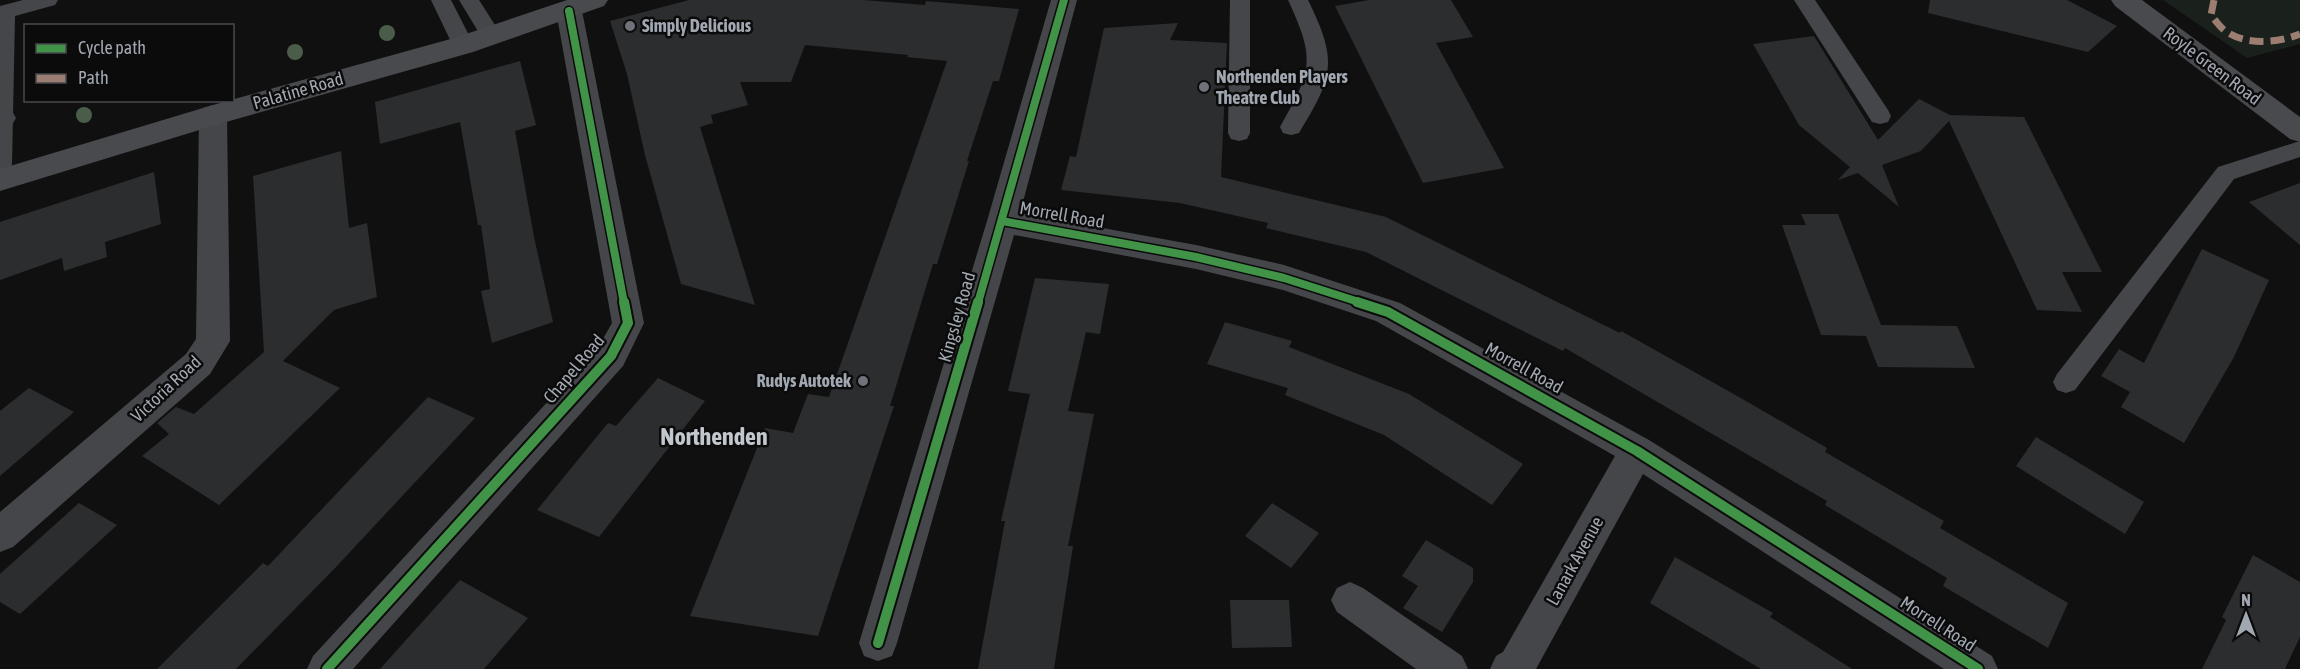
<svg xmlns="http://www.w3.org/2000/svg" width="2300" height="669" viewBox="0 0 2300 669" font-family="'Asap Condensed',sans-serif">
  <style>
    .green { fill: #1a201b }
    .building { fill: #2c2d2e }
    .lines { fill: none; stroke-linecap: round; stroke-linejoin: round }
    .service { fill: #454649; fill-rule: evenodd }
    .minor { fill: #454649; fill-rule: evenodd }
    .secondary { fill: #494a4d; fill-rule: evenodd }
    .quiet { stroke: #9b7d72; stroke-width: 7; stroke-dasharray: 14 7; stroke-linecap: butt }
    .cycleway-far1-casing { stroke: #0b0b0c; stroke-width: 11 }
    .cycleway-casing { stroke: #0b0b0c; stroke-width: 14 }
    .cycleway-far1 { stroke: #419447; stroke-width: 8 }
    .cycleway { stroke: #419447; stroke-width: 10 }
    .tree { fill: #4a5c4a }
    .poi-dot { fill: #6f7379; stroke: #0b0b0c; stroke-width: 2 }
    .labels { text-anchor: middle; stroke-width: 5; stroke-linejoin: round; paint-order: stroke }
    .poi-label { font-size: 18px; font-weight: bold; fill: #a2a8b1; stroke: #0b0b0c; text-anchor: start }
    .street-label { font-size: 18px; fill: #a2a8b1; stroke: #0b0b0c }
    .district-label { font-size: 24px; font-weight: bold; fill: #c2c6cd; stroke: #0b0b0c }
  </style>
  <rect width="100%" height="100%" fill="#101011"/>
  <path class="green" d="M2163 0H2300V44L2247 58Z"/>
  <g class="building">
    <path d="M689 0H863L925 5 926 1 1019 9 999 81H993L967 161H969L937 264H933L890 406H894L818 636 690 616 765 428 793 433 808 394 829 397 947 61 907 57 908 55 805 45 791 82H740L748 105 711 115 713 123 700 127 755 305 681 284 645 155 627 74 610 21Z"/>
    <path d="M1369 0H1451L1473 37 1436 43 1504 168 1423 183 1335 6Z"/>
    <path d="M1930 0H2067L2117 26 2088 52 1928 13Z"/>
    <path d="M1178 23 1170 40 1227 43 1221 177 1386 217 1620 333 1621 331 1739 397 1827 448 1825 452 1944 521 1940 528 2068 603 2048 648 1943 586 1947 578 1825 505 1827 501 1565 348 1563 351 1366 252 1266 228 1268 223 1180 203 1061 190 1070 156 1076 157 1104 28Z"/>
    <path d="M1814 36 1878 140 1919 99 1950 115 2024 117 2102 272H2062L2082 312 2037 310 1949 121 1921 151 1882 165 1899 207 1858 173 1838 180 1850 167 1799 125 1753 44Z"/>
    <path d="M520 61 536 125 515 131 534 237 553 322 492 343 481 291 490 289 481 225H478L460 122 380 144 375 102Z"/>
    <path d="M341 151 349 228 367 223 377 297 334 310 283 361 340 388 219 505 142 456 169 434 157 423 176 407 194 414 264 352 253 176Z"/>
    <path d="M154 172 161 224 105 242 107 257 64 271 62 258 0 280V222Z"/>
    <path d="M2300 183V245L2249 202Z"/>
    <path d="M1801 214H1838L1881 325 1957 326 1975 368 1878 367 1866 336 1821 335 1782 225H1806Z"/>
    <path d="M2202 249 2269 280 2234 357 2184 443 2121 407 2130 392 2101 376 2119 349 2144 363Z"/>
    <path d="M1035 278 1109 284 1100 334 1086 332 1068 411 1094 414 1068 546H1073L1054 669H978L1005 521H1001L1030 394 1008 391Z"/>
    <path d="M1225 322 1292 341 1289 347 1409 394 1523 464 1492 505 1384 435 1285 395 1288 388 1207 364Z"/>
    <path d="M658 378 705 401 599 537 537 510 608 423 616 426Z"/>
    <path d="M29 388 74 412 0 476V411Z"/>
    <path d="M428 397 475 418 336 567 236 669H157L263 563 268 566Z"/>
    <path d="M2036 437 2144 502 2125 534 2016 466Z"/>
    <path d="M79 503 117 525 20 614 0 602V574Z"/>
    <path d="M1272 503 1319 533 1291 568 1245 536Z"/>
    <path d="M1426 540 1473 568V582L1442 632 1403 608 1418 586 1402 576Z"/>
    <path d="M2253 555 2300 582V637L2285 669H2202L2226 620 2222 617Z"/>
    <path d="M1675 557 1773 613 1770 617 1852 669H1761L1650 603Z"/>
    <path d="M460 580 528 618 484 669H380Z"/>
    <path d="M1230 600H1289L1292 647 1232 648Z"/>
  </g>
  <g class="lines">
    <g class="service">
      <path d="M23 0H58L55 5 15 16 12 165 8 171 0 173V6Z"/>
      <path d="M431 0H451L474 45 471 50 463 52 455 50Z"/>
      <path d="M459 0H479L502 36 498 41 491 43 484 41Z"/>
      <path d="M1230 0H1250V133L1247 139 1239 141 1231 139 1228 133Z"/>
      <path d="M1288 0H1308C1338 61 1334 76 1299 133L1291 135 1283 133 1280 127C1312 71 1316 60 1288 0Z"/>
      <path d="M1794 0H1815L1888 110 1891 116 1888 122 1880 124 1872 122Z"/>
      <path d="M2300 141V157L2234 179 2075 390 2066 393 2057 390 2053 382 2057 374 2218 167Z"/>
    </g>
    <g class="minor">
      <path d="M1051 0H1077L1020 213 1196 245 1284 265 1400 303 1649 440 1992 656 1998 669H1944L1643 474 1536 669H1490L1496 656 1503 652 1615 456 1376 321 1283 290 1196 269 1014 235 897 643 892 656 878 661 864 656 859 643 987 221Z"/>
      <path d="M569 2 579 5 582 11 644 323 623 366 353 669H307L313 656 599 346 612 323 556 11 559 5Z"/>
      <path d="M213 105 223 108 227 115 230 341 210 374 13 547 0 552V512L186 354 196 339 199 115 203 108Z"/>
      <path d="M0 108 12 111 16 118 12 125 0 128Z"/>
      <path d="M1350 582 1363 588 1462 656 1468 669H1416L1337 612 1331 600 1337 588Z"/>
    </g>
    <g class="secondary">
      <path d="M567 0H608L604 6 473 52 219 124 0 191V169L213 105 454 38Z"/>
      <path d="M2111 0H2142L2300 117V142L2290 139 2115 6Z"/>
    </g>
    <path class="quiet" d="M2214 0 2211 15C2215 20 2219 26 2224 30 2245 46 2277 43 2300 34"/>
    <defs>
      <g id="cycleway-far1">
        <path d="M569 11 624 303"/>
        <path d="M1002 221 1196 257 1284 278 1362 303"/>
        <path d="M978 303 1064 0"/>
      </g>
      <g id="cycleway">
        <path d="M1357 302 1388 312 1637 451 1978 669"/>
        <path d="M878 643 978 302"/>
        <path d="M327 669 611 356 628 323 624 302"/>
      </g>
    </defs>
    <use href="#cycleway-far1" class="cycleway-far1-casing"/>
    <use href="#cycleway" class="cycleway-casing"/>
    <use href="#cycleway-far1" class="cycleway-far1"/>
    <use href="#cycleway" class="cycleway"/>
  </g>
  <g class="tree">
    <circle cx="387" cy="33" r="8"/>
    <circle cx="295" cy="52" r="8"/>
    <circle cx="84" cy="115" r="8"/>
  </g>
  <g class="poi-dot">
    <circle cx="630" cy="26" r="6"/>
    <circle cx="1204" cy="87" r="6"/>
    <circle cx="863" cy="381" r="6"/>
  </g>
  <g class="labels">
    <g class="poi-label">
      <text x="642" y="32">Simply Delicious</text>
      <text x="1216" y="83">Northenden Players<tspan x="1216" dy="21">Theatre Club</tspan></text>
      <text x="851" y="387" text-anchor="end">Rudys Autotek</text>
    </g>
    <g class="street-label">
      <text transform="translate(2212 66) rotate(37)" y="6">Royle Green Road</text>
      <text transform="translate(298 91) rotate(-16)" y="6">Palatine Road</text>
      <text transform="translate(1062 215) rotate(10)" y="6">Morrell Road</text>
      <text transform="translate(957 317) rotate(-74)" y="6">Kingsley Road</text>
      <text transform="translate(1524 368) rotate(29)" y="6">Morrell Road</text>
      <text transform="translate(574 369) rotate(-50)" y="6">Chapel Road</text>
      <text transform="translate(166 389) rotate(-43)" y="6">Victoria Road</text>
      <text transform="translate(1575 561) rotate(-61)" y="6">Lanark Avenue</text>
      <text transform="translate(1938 624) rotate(33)" y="6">Morrell Road</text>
    </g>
    <g class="district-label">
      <text x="714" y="445">Northenden</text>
    </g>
  </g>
  <rect x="24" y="24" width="210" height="78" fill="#0b0b0c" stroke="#474a4e" stroke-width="1.5"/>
  <rect x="36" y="44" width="30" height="9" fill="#419447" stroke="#474a4e" stroke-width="1.5"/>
  <text x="78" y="54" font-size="18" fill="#a2a8b1">Cycle path</text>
  <rect x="36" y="74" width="30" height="9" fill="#9b7d72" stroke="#474a4e" stroke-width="1.5"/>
  <text x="78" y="84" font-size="18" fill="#a2a8b1">Path</text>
  <g transform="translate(2246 615)" stroke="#0b0b0c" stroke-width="4.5" paint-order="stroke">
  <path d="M0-4.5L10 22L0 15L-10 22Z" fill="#a2a8b1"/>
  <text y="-9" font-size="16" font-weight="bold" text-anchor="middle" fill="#a2a8b1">N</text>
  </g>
</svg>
